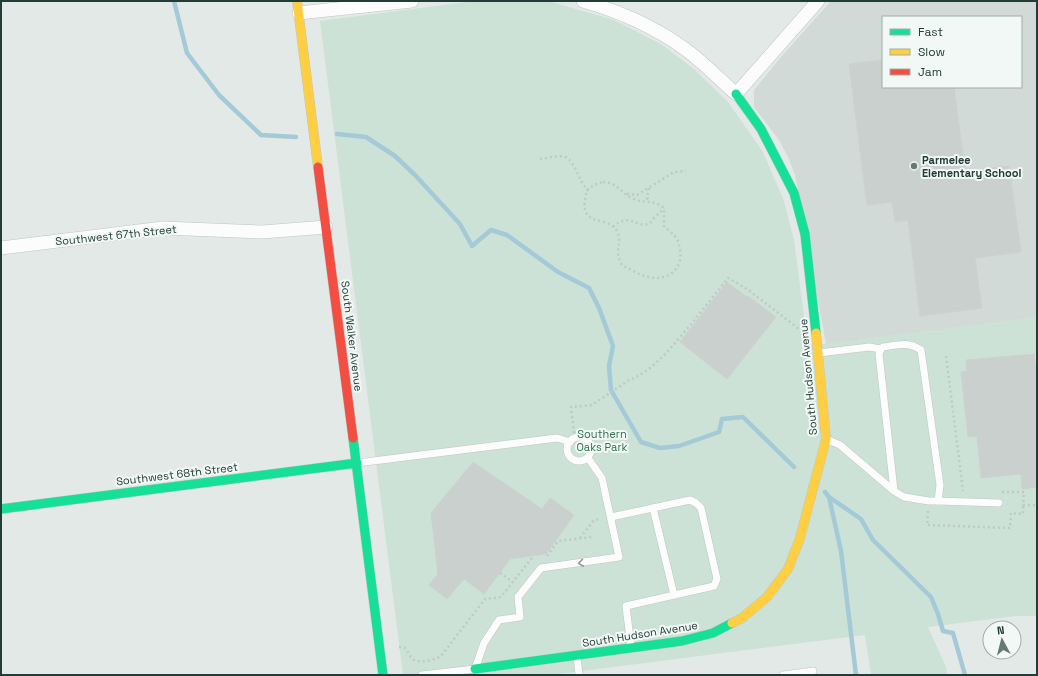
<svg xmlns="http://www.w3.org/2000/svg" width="1038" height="676" viewBox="0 0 1038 676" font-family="'Space Grotesk',sans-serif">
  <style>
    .built { fill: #d1dad7; fill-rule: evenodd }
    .green { fill: #cce2d6 }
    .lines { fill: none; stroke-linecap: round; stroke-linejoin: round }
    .stream { stroke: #a4cad7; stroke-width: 4.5 }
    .building { fill: #cad0ce; stroke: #ccd2d0 }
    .lane-casing { stroke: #c0c6c4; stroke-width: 8 }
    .street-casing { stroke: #c0c6c4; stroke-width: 14 }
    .fast-casing { stroke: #bfc7c5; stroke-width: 10 }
    .slow-casing { stroke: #bfc7c5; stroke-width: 10 }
    .jam-casing { stroke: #bfc7c5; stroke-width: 10 }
    .path { stroke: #c0c9c8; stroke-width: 2.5; stroke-dasharray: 2 3; stroke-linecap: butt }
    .lane { stroke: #fbfcfb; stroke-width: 7 }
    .street { stroke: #fbfcfb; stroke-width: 13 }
    .fast { stroke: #16e098; stroke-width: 9 }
    .slow { stroke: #ffcf43; stroke-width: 9 }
    .jam { stroke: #f24e42; stroke-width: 9 }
    .oneway { stroke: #8e9c9a }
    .poi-dot { fill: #667975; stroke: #f1f8f5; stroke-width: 1.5 }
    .labels { text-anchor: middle; stroke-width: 4; stroke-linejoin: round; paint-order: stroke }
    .poi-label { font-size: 11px; font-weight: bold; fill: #223c38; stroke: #f1f8f5; text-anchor: start }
    .street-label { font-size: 11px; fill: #223c38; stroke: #f1f8f5 }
    .park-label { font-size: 11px; fill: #2c7250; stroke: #f1f8f5 }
  </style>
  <rect width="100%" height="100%" fill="#e3e9e7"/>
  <path class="built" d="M831 1H1037V317L826 344 795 175 788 157 779 140 754 107V90L780 58ZM883 17H1021V87H883Z"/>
  <path class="green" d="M475 1H548L614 20 661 44 694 69 728 102 763 152 784 201 794 240 808 346 1037 317V616H1016L928 627 946 667 947 675H871L865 635 551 675H403L320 21Z"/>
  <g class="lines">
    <g class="stream">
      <path d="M174 1 187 53 219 95 261 135 296 137"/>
      <path d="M337 134 366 137 395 156 415 175 460 224 472 246 491 230 507 235 558 272 589 288 599 308 613 346 609 366 611 390 641 442 660 448 679 446 719 432 722 419 743 417 794 467"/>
      <path d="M825 492 829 497 861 519 873 540 931 597 938 614 943 631 953 633 965 675"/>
      <path d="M829 497 841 551 856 675"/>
    </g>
  </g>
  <g class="building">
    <path d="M883 60V87H954L965 171 1009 166 1021 252 975 258 982 308 920 316 908 220 895 222 892 202 867 205 849 64Z"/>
    <path d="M727 282 747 297 748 296 776 317 727 379 680 342Z"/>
    <path d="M1034 354 1037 381V487L1022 489 1021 474 981 478 977 436 968 437 961 372 967 371 966 360Z"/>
    <path d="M473 462 542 509 550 498 574 515 546 554 510 559 484 594 464 579 447 599 429 585 438 574 431 513Z"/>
  </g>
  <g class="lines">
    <defs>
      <g id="lane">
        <path d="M819 353 869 347 881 349"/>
        <circle cx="579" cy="449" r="12"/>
        <path d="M826 439 840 445 894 491 904 497 929 501H938L940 485 921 350C908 341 898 345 883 347L881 349 879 354 894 491"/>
        <path d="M357 463 557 438 570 442"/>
        <path d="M938 501 999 503"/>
        <path d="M653 508 674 595"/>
        <path d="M611 517 690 500 696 503 701 508 717 579 714 586 626 606 631 647"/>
        <path d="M577 656 579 675"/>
        <path d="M422 675 475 669 484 643 499 620 520 617 518 597 541 568 619 557 602 478 588 458"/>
        <path d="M783 675 813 671"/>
      </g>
      <g id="street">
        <path d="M583 1C618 11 655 27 685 49 703 62 719 79 736 94L818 1"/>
        <path d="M299 13 412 1"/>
        <path d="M1 248 163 228 262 232 326 227"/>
      </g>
      <g id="fast">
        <path d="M736 94 761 129 794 193 805 234 816 333"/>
        <path d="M353 438 383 675"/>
        <path d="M1 509 357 463"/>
        <path d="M475 669 682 641 713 633 732 623"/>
      </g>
      <g id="slow">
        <path d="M297 1 318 167"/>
        <path d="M732 623 742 618 767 597 788 569 800 538 826 439 816 333"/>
      </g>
      <path id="jam" d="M318 167 353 438"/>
    </defs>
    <use href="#lane" class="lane-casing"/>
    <use href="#street" class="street-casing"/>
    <use href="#fast" class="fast-casing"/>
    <use href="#slow" class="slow-casing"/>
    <use href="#jam" class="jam-casing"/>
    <g class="path">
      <path d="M540 159C547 158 557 155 565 157 575 160 579 184 590 192"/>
      <path d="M603 182C617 182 622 194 634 199 645 204 653 199 664 208V226C668 230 674 234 677 239 686 259 677 279 654 278 642 277 632 270 622 265 620 261 618 257 618 253 618 245 621 239 617 231 606 213 576 231 587 190L594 185Z"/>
      <path d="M649 188 647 198 649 201"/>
      <path d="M627 194 637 195 674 172 686 171"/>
      <path d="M613 227C631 210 639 232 651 222 652 221 653 219 655 217 658 214 661 212 664 208"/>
      <path d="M946 356 963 491"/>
      <path d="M574 433 571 407 592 405 629 380C654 371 675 343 692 323 704 308 716 293 728 278L747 289 799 329"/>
      <path d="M1002 492H1024L1023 505H1037"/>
      <path d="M927 512H928L927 525 1010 528 1011 513 1023 514V505"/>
      <path d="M580 538 594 520 600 519"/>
      <path d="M547 556 558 541 592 537"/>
      <path d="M500 573 513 582"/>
      <path d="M399 647 405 648C408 651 409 656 413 659 419 664 435 660 441 656L485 599 501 597 531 559 534 558"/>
    </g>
    <use href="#lane" class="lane"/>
    <use href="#street" class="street"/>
    <use href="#fast" class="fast"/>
    <use href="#slow" class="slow"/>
    <use href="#jam" class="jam"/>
  </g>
  <defs><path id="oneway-chevron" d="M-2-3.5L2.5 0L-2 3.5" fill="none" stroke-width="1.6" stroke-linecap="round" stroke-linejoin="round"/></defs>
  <use class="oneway" href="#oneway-chevron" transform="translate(581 563) rotate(172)"/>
  <circle class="poi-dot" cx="914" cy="166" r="4"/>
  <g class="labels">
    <g class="poi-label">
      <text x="922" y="164">Parmelee<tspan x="922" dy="13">Elementary School</tspan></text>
    </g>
    <g class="street-label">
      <text transform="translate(116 235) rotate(-6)" y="4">Southwest 67th Street</text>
      <text transform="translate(352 336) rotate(83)" y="4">South Walker Avenue</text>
      <text transform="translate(808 377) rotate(-95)" y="4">South Hudson Avenue</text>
      <text transform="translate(177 474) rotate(-7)" y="4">Southwest 68th Street</text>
      <text transform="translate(640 634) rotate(-9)" y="4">South Hudson Avenue</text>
    </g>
    <g class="park-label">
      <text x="602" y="438">Southern<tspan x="602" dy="13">Oaks Park</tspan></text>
    </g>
  </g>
  <rect width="1038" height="676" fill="none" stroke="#223c38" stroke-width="4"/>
  <rect x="882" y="16" width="140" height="72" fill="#f1f8f5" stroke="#9eada9"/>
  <rect x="890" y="29" width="20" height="6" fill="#16e098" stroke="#9eada9"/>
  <text x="918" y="36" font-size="12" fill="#223c38">Fast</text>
  <rect x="890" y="49" width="20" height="6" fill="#ffcf43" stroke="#9eada9"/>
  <text x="918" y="56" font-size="12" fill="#223c38">Slow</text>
  <rect x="890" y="69" width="20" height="6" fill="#f24e42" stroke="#9eada9"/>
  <text x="918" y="76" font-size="12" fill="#223c38">Jam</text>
  <g transform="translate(1002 640) rotate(353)"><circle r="19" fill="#f1f8f5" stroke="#9eada9"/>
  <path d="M0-3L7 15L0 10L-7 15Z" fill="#667975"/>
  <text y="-6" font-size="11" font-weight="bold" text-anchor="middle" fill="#223c38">N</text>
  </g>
</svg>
